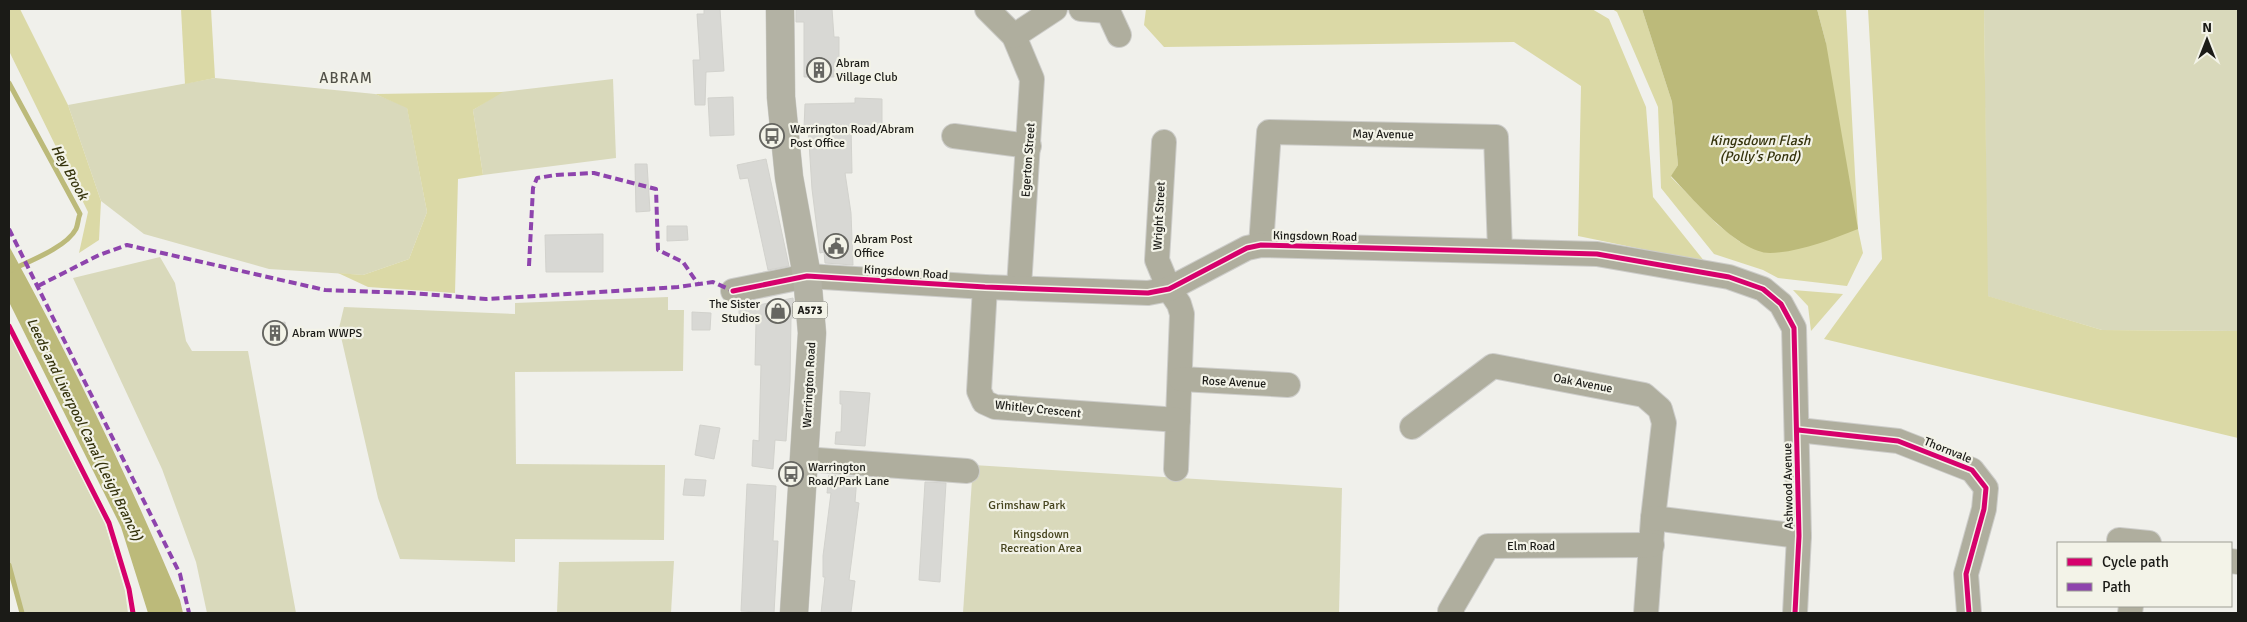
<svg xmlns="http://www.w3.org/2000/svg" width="2247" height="622" viewBox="0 0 2247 622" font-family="Signika,sans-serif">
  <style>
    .green { fill: #d9d9bb }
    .forest { fill: #dbd9a6 }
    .water { fill: #bcba7a }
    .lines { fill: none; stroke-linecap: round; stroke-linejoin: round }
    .stream { stroke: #bcba7a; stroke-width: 5 }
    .building { fill: #d8d8d4; stroke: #d2d2cd }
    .minor-casing { stroke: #cdcdca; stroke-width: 26 }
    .major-casing { stroke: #cdcdca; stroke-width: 29 }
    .minor { stroke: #afae9e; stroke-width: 24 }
    .major { stroke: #b3b2a4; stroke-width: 28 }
    .quiet { stroke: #8e44ad; stroke-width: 4; stroke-dasharray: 8 4; stroke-linecap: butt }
    .cycleway-casing { stroke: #f3f3e8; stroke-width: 8 }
    .cycleway { stroke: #d6006c; stroke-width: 5 }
    .labels { text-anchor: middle; stroke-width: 4.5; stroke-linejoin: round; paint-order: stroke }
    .shield { fill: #f3f3e8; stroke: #5c5c56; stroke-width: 1 }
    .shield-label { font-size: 11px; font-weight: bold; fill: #1b1b17 }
    .poi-label { font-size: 12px; fill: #1b1b17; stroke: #f3f3e8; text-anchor: start }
    .street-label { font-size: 12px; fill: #1b1b17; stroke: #f3f3e8 }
    .park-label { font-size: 12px; fill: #45431d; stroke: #f3f3e8 }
    .water-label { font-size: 14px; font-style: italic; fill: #35330c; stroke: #f3f3e8 }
    .quarter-label { font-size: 15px; letter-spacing: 1px; fill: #525148; stroke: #f3f3e8 }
  </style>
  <rect width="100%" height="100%" fill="#f0f0eb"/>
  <g class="green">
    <path d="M1984 9H2238V331L2102 330 1987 296Z"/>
    <path d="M215 78 375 94 407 107 427 212 409 259 363 275 269 269 144 234 101 201 68 105Z"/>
    <path d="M613 79 616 158 483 175 473 110 501 92Z"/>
    <path d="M160 257 175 283 186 341 192 351H248L296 613H207L196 562 162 469 73 278Z"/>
    <path d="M668 297V310H684L683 371 515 372 516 464 665 465 664 540 515 539V562L400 559 378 498 339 328 344 307 515 314V303Z"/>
    <path d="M9 332 105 524 125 591 128 613H21L9 571Z"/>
    <path d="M973 465 1342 488 1339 613H963Z"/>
    <path d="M674 561 671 613H557L559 562Z"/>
  </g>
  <g class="forest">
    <path d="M9 9H20L68 105 101 201 99 240 79 253 88 212 9 51Z"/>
    <path d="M181 9H211L215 78 185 84Z"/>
    <path d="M1146 9H1592L1609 19 1646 107 1653 197 1705 262 1578 236 1581 86 1514 42 1164 47 1144 25Z"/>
    <path d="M1612 9H1642L1672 102 1678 165 1671 177 1717 224 1740 242 1826 43 1817 9H1846L1858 229 1863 253 1847 286 1778 278 1763 270 1714 254 1661 188 1658 107 1617 12Z"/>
    <path d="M1868 9H1984L1988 296 2102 330 2238 331V438L1824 339 1882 259Z"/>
    <path d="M503 92 473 110 483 175 458 179 455 293 368 287 338 273 363 275 409 259 427 212 407 108 375 94Z"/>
    <path d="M1793 290 1843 294 1811 331 1808 306Z"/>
  </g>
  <g class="water">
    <path d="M1642 9H1817L1826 43 1858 229C1830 240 1800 252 1770 253 1738 253 1692 198 1671 176L1678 165 1672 102Z"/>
    <path d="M9 246C72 361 129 479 180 600L183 613H148L121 527 9 302Z"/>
  </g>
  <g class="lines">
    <g class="stream">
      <path d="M9 83 80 214C78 218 78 225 76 229 66 248 27 262 9 271"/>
      <path d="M9 565 22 613"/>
    </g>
  </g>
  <g class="building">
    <path d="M704 9H720L724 71 706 72 705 105H695L693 60H700L697 14H704Z"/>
    <path d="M796 9H832L834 37H839V62H834V77H804V22H796Z"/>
    <path d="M733 97 734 135 710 136 708 98Z"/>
    <path d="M855 98 882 99V127L851 126 852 173H845L851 213 853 265 825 263 824 252 820 253 812 189 808 127 804 128 805 104 855 103Z"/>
    <path d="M766 159 789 266 768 270 748 178 740 179 737 165Z"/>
    <path d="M635 164H647L650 211 636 212Z"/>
    <path d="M667 226H687L688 240 667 241Z"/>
    <path d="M603 234V272H546L545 235Z"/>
    <path d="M793 298 795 318H791L790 382 786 441 775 440 773 469 752 466 753 440 759 441 761 365H755L756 323H739V307H749Z"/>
    <path d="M692 312 711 313 710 330H692Z"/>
    <path d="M285 322 287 341 266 343 264 325Z"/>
    <path d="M840 391 870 393 865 446 835 444 836 432H841L842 404H840Z"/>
    <path d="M700 425 720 428 714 459 695 455Z"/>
    <path d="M829 475 857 477 855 502 859 503 849 580 855 581 851 612 845 613H821L825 577H823V556L831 493H827Z"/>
    <path d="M685 479 706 480 704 496 683 495Z"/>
    <path d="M925 482 946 483 940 582 919 580Z"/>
    <path d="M747 484 776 486 773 541H778L774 613 741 611Z"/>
  </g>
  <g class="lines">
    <defs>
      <g id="minor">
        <path d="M987 9 1014 36 1032 79 1019 287"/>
        <path d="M1081 9 1108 11 1119 35"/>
        <path d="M1014 36 1055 9"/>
        <path d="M954 136 1029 146"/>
        <path d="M1164 142 1157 260 1169 289 1179 304 1182 314 1176 469"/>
        <path d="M1261 245 1269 132 1496 137 1500 251"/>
        <path d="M985 287 979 391 984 402 995 407 1178 420"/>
        <path d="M733 291 807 276 985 287 1148 293 1169 289 1247 248 1261 245 1597 254 1729 277 1763 289 1781 304 1794 328 1799 536 1795 613"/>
        <path d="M1181 379 1288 385"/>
        <path d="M1412 427 1493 366 1644 395 1660 409 1664 423 1653 518 1646 613"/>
        <path d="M1798 430 1898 441 1972 470 1986 488 1984 509 1966 574 1969 613"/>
        <path d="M804 459 967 471"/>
        <path d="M1653 518 1799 536"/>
        <path d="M2119 540 2149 543"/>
        <path d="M2231 561 2238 562"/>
        <path d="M1452 613 1450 611 1488 546 1652 545"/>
        <path d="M2130 613 2131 606"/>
      </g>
      <path id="major" d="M780 9 781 97 789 177 807 276 812 333 794 613"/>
    </defs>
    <use href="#minor" class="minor-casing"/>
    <use href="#major" class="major-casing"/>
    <use href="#minor" class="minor"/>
    <use href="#major" class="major"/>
    <g class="quiet">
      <path d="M9 229 180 574 189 613"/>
      <path d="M529 266 533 188 537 178 556 175 594 173 656 189 658 250 683 262 698 284"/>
      <path d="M38 286 99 255 127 245 325 290 411 293 486 299 678 287 713 282 733 291"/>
    </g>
    <defs>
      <g id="cycleway">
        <path d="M733 291 807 276 985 287 1148 293 1169 289 1247 248 1261 245 1597 254 1729 277 1763 289 1781 304 1794 328 1799 536 1795 613"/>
        <path d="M9 326 109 523 129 589 133 613"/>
        <path d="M1798 430 1898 441 1972 470 1986 488 1984 509 1966 574 1969 613"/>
      </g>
    </defs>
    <use href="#cycleway" class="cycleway-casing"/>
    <use href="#cycleway" class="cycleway"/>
  </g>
  <defs>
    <symbol id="building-ring" viewBox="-11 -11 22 22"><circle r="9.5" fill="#f3f3e8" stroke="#666661" stroke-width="1.5"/><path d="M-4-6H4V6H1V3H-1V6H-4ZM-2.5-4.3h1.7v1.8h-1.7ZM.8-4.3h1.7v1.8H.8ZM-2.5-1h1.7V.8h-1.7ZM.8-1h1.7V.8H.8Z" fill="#666661"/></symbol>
    <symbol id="bus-ring" viewBox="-11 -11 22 22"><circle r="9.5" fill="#f3f3e8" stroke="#666661" stroke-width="1.5"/><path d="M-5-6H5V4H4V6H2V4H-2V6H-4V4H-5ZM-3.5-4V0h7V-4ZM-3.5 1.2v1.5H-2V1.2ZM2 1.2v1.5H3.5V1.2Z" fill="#666661"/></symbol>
    <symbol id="civic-ring" viewBox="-11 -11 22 22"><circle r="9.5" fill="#f3f3e8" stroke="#666661" stroke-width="1.5"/><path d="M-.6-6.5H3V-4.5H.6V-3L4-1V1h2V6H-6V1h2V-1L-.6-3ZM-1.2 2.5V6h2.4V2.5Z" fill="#666661"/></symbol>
    <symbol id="shop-ring" viewBox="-11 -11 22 22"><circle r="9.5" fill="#f3f3e8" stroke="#666661" stroke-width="1.5"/><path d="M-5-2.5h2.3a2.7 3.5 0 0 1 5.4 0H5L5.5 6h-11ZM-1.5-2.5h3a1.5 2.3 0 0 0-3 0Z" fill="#666661"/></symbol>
  </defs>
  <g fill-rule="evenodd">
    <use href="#building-ring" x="805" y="56" width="28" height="28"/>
    <use href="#bus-ring" x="758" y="122" width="28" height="28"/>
    <use href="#civic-ring" x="822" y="232" width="28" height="28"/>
    <use href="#shop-ring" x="764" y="297" width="28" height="28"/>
    <use href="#building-ring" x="261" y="319" width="28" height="28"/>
    <use href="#bus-ring" x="777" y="460" width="28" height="28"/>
  </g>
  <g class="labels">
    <rect class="shield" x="792.5" y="301.5" width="35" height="17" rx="4"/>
    <g class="shield-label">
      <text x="810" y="314">A573</text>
    </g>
    <g class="poi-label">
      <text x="836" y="67">Abram<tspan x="836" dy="14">Village Club</tspan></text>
      <text x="790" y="133">Warrington Road/Abram<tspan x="790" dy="14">Post Office</tspan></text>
      <text x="854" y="243">Abram Post<tspan x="854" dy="14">Office</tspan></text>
      <text x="760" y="308" text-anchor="end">The Sister<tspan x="760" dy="14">Studios</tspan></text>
      <text x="292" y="337">Abram WWPS</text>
      <text x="808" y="471">Warrington<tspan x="808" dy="14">Road/Park Lane</tspan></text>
    </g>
    <g class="street-label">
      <text transform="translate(1383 134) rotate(1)" y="4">May Avenue</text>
      <text transform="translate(1028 160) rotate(-86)" y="4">Egerton Street</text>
      <text transform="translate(1159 216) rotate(-87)" y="4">Wright Street</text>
      <text transform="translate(1315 236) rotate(1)" y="4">Kingsdown Road</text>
      <text transform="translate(906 272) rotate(4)" y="4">Kingsdown Road</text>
      <text transform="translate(1234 382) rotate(3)" y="4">Rose Avenue</text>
      <text transform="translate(1583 383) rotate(11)" y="4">Oak Avenue</text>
      <text transform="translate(809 385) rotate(-87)" y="4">Warrington Road</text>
      <text transform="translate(1038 409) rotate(6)" y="4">Whitley Crescent</text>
      <text transform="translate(1948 450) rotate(22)" y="4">Thornvale</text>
      <text transform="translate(1788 486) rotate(-91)" y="4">Ashwood Avenue</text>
      <text x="1531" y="550">Elm Road</text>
    </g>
    <g class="park-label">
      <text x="1027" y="509">Grimshaw Park</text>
      <text x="1041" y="538">Kingsdown<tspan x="1041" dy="14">Recreation Area</tspan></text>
    </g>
    <g class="water-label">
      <text x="1760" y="145">Kingsdown Flash<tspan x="1760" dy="16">(Polly's Pond)</tspan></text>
      <text transform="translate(70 172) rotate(61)" y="5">Hey Brook</text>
      <text transform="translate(85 429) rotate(64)" y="5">Leeds and Liverpool Canal (Leigh Branch)</text>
    </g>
    <g class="quarter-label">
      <text x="346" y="83">ABRAM</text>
    </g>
  </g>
  <rect width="2247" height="622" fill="none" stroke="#1b1b17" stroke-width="20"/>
  <rect x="2057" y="542" width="175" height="65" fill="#f3f3e8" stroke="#9d9d94"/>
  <rect x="2067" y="558" width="25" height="8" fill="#d6006c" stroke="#9d9d94"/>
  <text x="2102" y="567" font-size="15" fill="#1b1b17">Cycle path</text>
  <rect x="2067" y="583" width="25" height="8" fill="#8e44ad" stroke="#9d9d94"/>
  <text x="2102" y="592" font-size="15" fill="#1b1b17">Path</text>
  <g transform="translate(2207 40)" stroke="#f3f3e8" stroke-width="4" paint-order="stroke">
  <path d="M0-4L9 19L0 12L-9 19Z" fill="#1b1b17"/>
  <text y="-8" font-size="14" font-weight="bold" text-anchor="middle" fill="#1b1b17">N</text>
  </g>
</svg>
